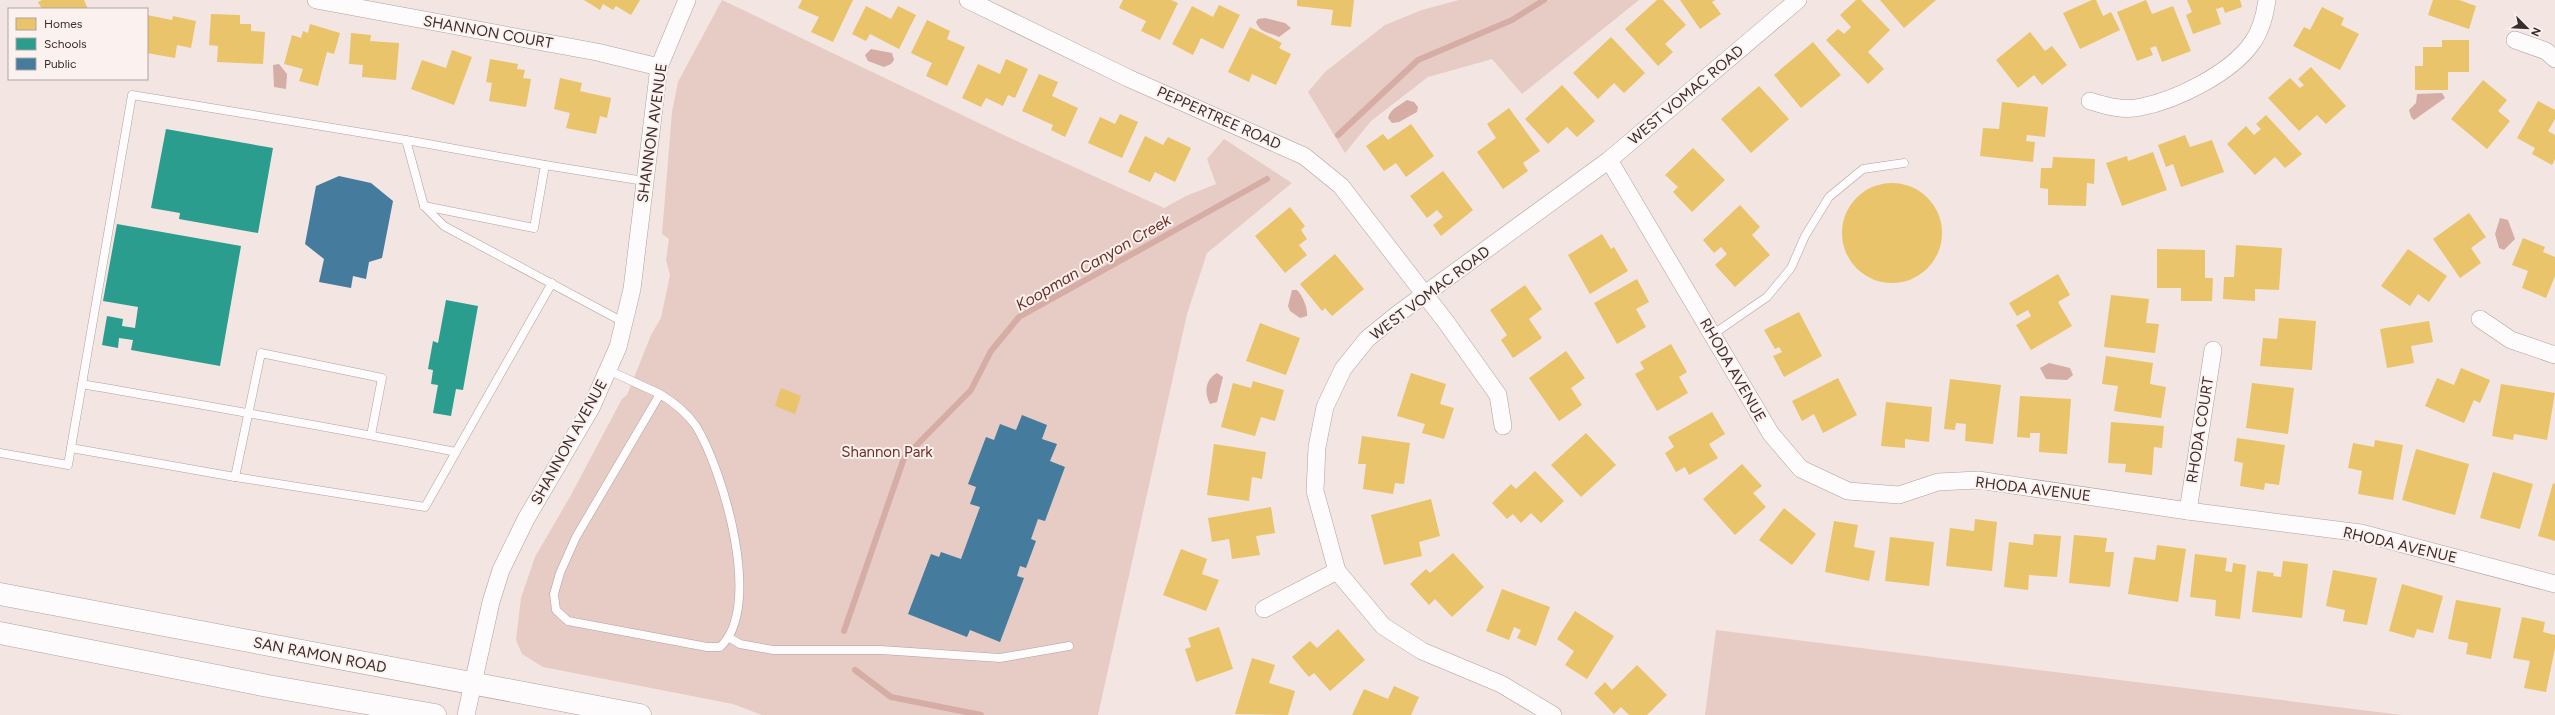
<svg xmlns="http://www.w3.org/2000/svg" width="2555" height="715" viewBox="0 0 2555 715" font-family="Figtree,sans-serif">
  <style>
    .green { fill: #e7cbc5 }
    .water { fill: #d5ada5 }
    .homes { fill: #e9c46a }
    .schools { fill: #2a9d8f }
    .public { fill: #457b9d }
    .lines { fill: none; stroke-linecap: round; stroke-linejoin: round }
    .stream { stroke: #d5ada5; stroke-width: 6 }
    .lane-casing { stroke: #afa19e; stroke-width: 9 }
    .street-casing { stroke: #afa19e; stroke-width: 18 }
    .secondary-casing { stroke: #afa19e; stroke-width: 23 }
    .lane { stroke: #fdfbfb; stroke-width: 8 }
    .street { stroke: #fdfbfb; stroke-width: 17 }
    .secondary { stroke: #fdfbfb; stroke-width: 22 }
    .labels { text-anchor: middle; stroke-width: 4; stroke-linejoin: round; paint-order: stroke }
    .street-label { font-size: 15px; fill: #3d2c29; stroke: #fbf2f0 }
    .park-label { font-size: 15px; fill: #6f2f24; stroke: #fbf2f0 }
    .water-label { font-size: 16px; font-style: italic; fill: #6e2e22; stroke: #fbf2f0 }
  </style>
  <rect width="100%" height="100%" fill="#f3e5e2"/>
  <g class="green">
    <path d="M722 0 1008 137 1164 208 1186 196 1216 184 1207 159 1224 139 1292 183 1207 253 1187 314 1098 715H762L733 704 543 667 522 654 516 640 521 598 535 557 571 495 622 399 627 395 651 335 661 318 670 275 666 260 669 239 662 234 672 112 678 82Z"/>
    <path d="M1459 0H1639L1522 94 1492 59 1428 77 1371 121 1345 153 1308 92 1325 72 1385 25 1422 10Z"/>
    <path d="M1716 630 2402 715H1705Z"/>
  </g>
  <g class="water">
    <path d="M1265 18 1285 23 1291 28 1279 37C1269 32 1260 33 1256 22L1258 19Z"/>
    <path d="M871 49 892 53 894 60 891 64 884 67 868 61 865 55Z"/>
    <path d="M279 64 287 74 286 89 274 87 273 65Z"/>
    <path d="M2442 93 2445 98 2414 120 2411 117 2409 110 2416 103 2417 94Z"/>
    <path d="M1407 100 1414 102 1418 107 1417 112 1399 122 1392 123 1388 118C1391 108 1399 106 1407 100Z"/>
    <path d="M2500 218 2508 220 2515 239 2504 250 2499 248 2495 234Z"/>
    <path d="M1292 290H1297C1303 296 1308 309 1307 316L1300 318 1290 311 1288 306Z"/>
    <path d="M2049 363 2070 368 2073 375 2067 380 2046 379 2040 368Z"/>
    <path d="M1217 373 1223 377 1217 402 1210 404C1204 392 1205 380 1217 373Z"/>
  </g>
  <g class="homes">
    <path d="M42 0H84L88 9H42L38 2Z"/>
    <path d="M584 0H640L631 15 616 6 613 10 603 4 600 10Z"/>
    <path d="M802 0H853L833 42 811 32 819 17 798 8Z"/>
    <path d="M1123 0H1171L1178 3 1160 40 1141 31 1146 21 1119 8Z"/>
    <path d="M1297 0H1354L1351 27 1331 25 1333 10 1297 6Z"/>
    <path d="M1657 0H1663L1686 25 1665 44 1673 52 1658 66 1625 29Z"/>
    <path d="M1680 0H1715L1712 2 1721 14 1700 29Z"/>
    <path d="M1856 0H1861L1890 30 1868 52 1884 69 1868 84 1826 40 1838 29 1844 34 1851 27 1840 15Z"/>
    <path d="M1880 0H1936L1904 28Z"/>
    <path d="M2092 0H2096L2103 16 2111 12 2120 30 2080 49 2063 13Z"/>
    <path d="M2146 0 2152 14 2173 6 2191 51 2162 62 2156 46 2150 48 2153 55 2137 61 2117 12Z"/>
    <path d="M2187 0H2240L2242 7 2225 13 2223 7 2216 9 2221 24 2193 34 2186 15 2192 12Z"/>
    <path d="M2433 0H2459L2476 6 2469 29 2428 15Z"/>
    <path d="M1219 5 1240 15 1223 49 1201 38 1193 55 1172 44 1192 6 1213 17Z"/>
    <path d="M866 6 891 19 898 6 916 15 899 49 870 34 866 41 852 34Z"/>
    <path d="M2322 7 2344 18 2341 25 2359 34 2340 70 2293 46 2304 27 2310 30Z"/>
    <path d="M211 14 240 15V24H251V31L265 32 263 64 217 62 218 46 209 45Z"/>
    <path d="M147 15 172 20 173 16 196 21 191 48 177 45 175 58 147 53Z"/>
    <path d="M927 20 950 31 947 39 965 47 947 86 926 76 932 63 911 53Z"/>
    <path d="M310 24 340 33 334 54 327 52 318 86 299 81 303 69 284 64 292 35 301 38 303 31 308 33Z"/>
    <path d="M1250 27 1282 43 1279 48 1291 54 1276 85 1252 74 1249 82 1228 72Z"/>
    <path d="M2030 32 2045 51 2052 46 2067 65 2042 85 2034 75 2018 88 1996 60Z"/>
    <path d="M351 33 371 35 370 41 399 43 396 80 362 77 363 65 349 64Z"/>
    <path d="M1611 37 1645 73 1624 93 1614 83 1598 99 1573 73Z"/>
    <path d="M2442 40H2469V72H2448V90H2415V66H2423V47H2442Z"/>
    <path d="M1813 42 1841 75 1801 108 1774 75Z"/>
    <path d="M452 50 472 57 454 105 411 89 422 60 446 68Z"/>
    <path d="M490 59 518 64 517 69 525 70 523 78 531 79 526 107 489 101 492 83 486 82Z"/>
    <path d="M1006 59 1028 69 1015 98 1008 95 1003 106 986 98 981 107 962 98 978 64 1000 74Z"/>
    <path d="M2311 67 2346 106 2326 124 2317 115 2299 131 2268 98 2290 78 2300 88 2304 85 2298 79Z"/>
    <path d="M1039 74 1058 82 1052 96 1078 108 1065 137 1051 130 1053 125 1022 111Z"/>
    <path d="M560 78 582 83 580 91 611 98 607 118 600 116 596 134 566 128 570 113 554 109Z"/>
    <path d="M2483 80 2507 100 2498 111 2510 121 2487 149 2451 119Z"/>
    <path d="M1562 85 1595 121 1577 137 1567 127 1548 144 1525 119Z"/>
    <path d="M1759 86 1789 119 1751 153 1721 119Z"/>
    <path d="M2538 101 2555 110V119L2548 131 2555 135V159L2552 165 2532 154 2535 148 2517 138Z"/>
    <path d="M2002 102 2048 107 2045 137 2027 135 2026 141 2035 142 2033 162 1980 156 1983 128 1999 129Z"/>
    <path d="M1509 108 1540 151 1523 163 1528 171 1503 189 1477 152 1496 138 1487 124Z"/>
    <path d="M1120 114 1138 122 1122 158 1088 143 1100 117 1115 124Z"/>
    <path d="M2266 115 2302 154 2285 168 2275 157 2255 175 2227 144 2246 126 2254 135 2261 129 2256 124Z"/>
    <path d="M1411 124 1434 156 1406 177 1396 163 1384 171 1366 146 1383 134 1388 140Z"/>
    <path d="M2185 135 2190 147 2212 140 2224 172 2181 187 2173 164 2166 167 2158 145Z"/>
    <path d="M1145 136 1163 145 1168 137 1191 148 1175 182 1155 172 1150 182 1128 172Z"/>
    <path d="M1693 148 1725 180 1692 212 1673 192 1678 187 1665 175Z"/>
    <path d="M2153 152 2167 190 2122 206 2106 163 2127 156 2128 161Z"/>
    <path d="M2053 157 2095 159 2094 184 2087 183 2086 206 2048 205V189L2040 188 2041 168H2052Z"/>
    <path d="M1443 171 1473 210 1441 236 1433 225 1443 217 1437 210 1427 218 1410 196Z"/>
    <circle cx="1892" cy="233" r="50"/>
    <path d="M1740 205 1760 227 1752 235 1770 255 1735 287 1715 265 1727 254 1721 247 1714 253 1703 240Z"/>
    <path d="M1290 207 1305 226 1301 230 1307 239 1299 245 1307 255 1285 273 1255 236Z"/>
    <path d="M2469 213 2486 237 2471 248 2481 263 2460 278 2433 239Z"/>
    <path d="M1602 234 1611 249 1614 247 1628 271 1590 294 1568 255Z"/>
    <path d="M2523 238 2545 247 2543 252 2555 257V276L2546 298 2522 288 2528 271 2512 265Z"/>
    <path d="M2236 245 2282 248 2279 290 2255 289V301L2223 299 2224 277H2234Z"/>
    <path d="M2157 249 2205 250V278H2213L2212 301H2181V288H2157Z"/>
    <path d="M2408 249 2447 276 2429 302 2418 294 2410 306 2381 286Z"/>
    <path d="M1335 254 1364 289 1332 316 1325 308 1322 311 1300 284Z"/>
    <path d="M2058 274 2070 295 2058 302 2072 326 2031 350 2016 325 2031 316 2028 310 2017 316 2009 303Z"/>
    <path d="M1637 279 1649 302 1636 309 1646 327 1617 344 1594 303Z"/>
    <path d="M1525 285 1542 309 1529 319 1542 338 1513 358 1501 340 1507 335 1490 310Z"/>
    <path d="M2111 295 2149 299 2146 323 2159 324 2155 353 2104 347Z"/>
    <path d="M1799 312 1822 356 1784 377 1773 356 1782 352 1779 347 1775 349 1764 330Z"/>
    <path d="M2279 318 2316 321 2312 370 2260 366 2263 338 2277 339Z"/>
    <path d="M2429 321 2433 342 2411 346 2414 363 2387 368 2380 329Z"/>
    <path d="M1260 323 1300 338 1286 375 1246 361Z"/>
    <path d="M1671 344 1687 372 1679 377 1688 393 1657 411 1635 374 1644 369 1640 362Z"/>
    <path d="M1566 351 1585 378 1571 388 1582 405 1559 421 1529 378Z"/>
    <path d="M2106 356 2153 363 2150 384 2166 387 2161 418 2114 411 2118 386 2102 384Z"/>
    <path d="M2461 368 2490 380 2480 403 2474 400 2464 423 2425 406 2437 378 2454 385Z"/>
    <path d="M1411 373 1446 384 1440 404 1454 408 1444 439 1422 433 1425 424 1397 416Z"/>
    <path d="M1838 378 1857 415 1823 433 1814 414 1802 421 1792 401Z"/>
    <path d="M1950 379 2001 385 1993 444 1965 441 1966 424 1956 423 1955 430 1944 429Z"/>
    <path d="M1253 381 1284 390 1275 421 1261 417 1255 436 1221 427 1233 383 1251 388Z"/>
    <path d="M2252 383 2294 388 2288 434 2246 428Z"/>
    <path d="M2501 384 2555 393 2547 440 2514 434 2513 440 2492 436Z"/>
    <path d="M781 388 801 396 795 414 775 406Z"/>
    <path d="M2020 396 2071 399 2067 454 2039 452 2040 433H2030V438L2017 437Z"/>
    <path d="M1886 402 1932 407 1929 442 1905 439V448L1881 446Z"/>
    <path d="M1712 412 1725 434 1709 444 1718 458 1689 475 1685 467 1676 472 1665 453 1674 447 1668 437Z"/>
    <path d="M2111 422 2164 426 2162 448 2154 447 2152 475 2125 472 2126 464 2108 463Z"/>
    <path d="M1586 433 1616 465 1581 497 1551 465Z"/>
    <path d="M1362 436 1410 443 1404 484 1395 483 1393 494 1363 489 1366 464H1358Z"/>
    <path d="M2237 438 2285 445 2279 485 2265 483 2264 490 2240 486 2243 463 2234 461Z"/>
    <path d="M2375 440 2403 445 2393 500 2358 494 2362 471 2348 468 2353 443 2374 447Z"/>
    <path d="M1214 444 1266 452 1262 479 1252 477 1249 501 1207 495Z"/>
    <path d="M2416 449 2469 464 2455 515 2402 500Z"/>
    <path d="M1742 464 1762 486 1753 493 1766 507 1735 535 1703 499Z"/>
    <path d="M1535 471 1564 501 1541 523 1531 513 1521 523 1513 514 1507 519 1492 503 1511 484 1516 489Z"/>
    <path d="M2493 472 2533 484 2520 529 2480 518Z"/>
    <path d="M2553 483 2555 484V541L2538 536Z"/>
    <path d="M1431 499 1440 536 1419 542 1422 556 1384 565 1371 515Z"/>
    <path d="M1271 507 1275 533 1256 536 1260 555 1232 559 1229 539 1212 542 1208 518Z"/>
    <path d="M1784 508 1816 534 1792 565 1759 540Z"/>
    <path d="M1975 519 1997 522 1992 571 1946 566 1950 528 1974 531Z"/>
    <path d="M1834 521 1858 525 1854 547 1875 551 1869 581 1825 572Z"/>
    <path d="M2034 534 2061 536 2057 577 2029 575 2028 590 2004 587 2009 542 2033 545Z"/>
    <path d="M2074 535 2107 538 2105 552H2114L2110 587 2069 583Z"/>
    <path d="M1890 537 1934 542 1929 586 1885 581Z"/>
    <path d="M2157 545 2186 549 2178 602 2128 594 2134 557 2155 560Z"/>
    <path d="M1181 549 1207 559 1202 574 1219 580 1206 611 1163 595Z"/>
    <path d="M1453 553 1484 587 1452 617 1435 599 1429 605 1410 584 1426 569 1430 573Z"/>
    <path d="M2195 554 2227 558 2225 571 2232 572 2233 563 2246 565 2240 619 2215 616 2216 600 2190 597Z"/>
    <path d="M2283 561 2308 564 2302 618 2252 612 2257 571 2274 573 2273 576 2281 577Z"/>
    <path d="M2333 570 2377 578 2367 625 2343 621 2345 610 2326 606Z"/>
    <path d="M2402 584 2443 596 2433 633 2417 629 2414 638 2389 631Z"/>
    <path d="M1502 589 1550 607 1536 646 1517 638 1521 630 1514 627 1509 640 1486 631Z"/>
    <path d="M2456 600 2501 608 2491 659 2466 654 2468 643 2448 639Z"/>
    <path d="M1575 611 1614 636 1587 679 1565 665 1574 651 1557 639Z"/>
    <path d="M2522 617 2545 622 2543 632 2555 635V648L2546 692 2524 688 2530 661 2513 658Z"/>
    <path d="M1219 627 1233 669 1196 682 1185 649 1191 647 1188 638Z"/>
    <path d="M1338 629 1365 660 1330 691 1314 673 1309 677 1292 657 1310 641 1317 648Z"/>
    <path d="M1252 658 1275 665 1269 683 1295 691 1288 715 1235 714Z"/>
    <path d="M1637 665 1667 695 1647 715H1629L1621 707 1614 714 1594 693 1605 682 1612 690Z"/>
    <path d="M1394 686 1419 697 1411 715H1352L1364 689 1388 699Z"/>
  </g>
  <g class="schools">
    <path d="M166 129 273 148 258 233 179 219 180 213 151 208Z"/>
    <path d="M117 224 241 246 220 366 131 350 133 340 119 338 118 348 102 345 107 316 123 319 122 326 135 328 138 307 103 301Z"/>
    <path d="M446 300 478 306 463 390 456 389 451 416 433 413 438 385 431 384 433 370 428 369 433 341 438 343Z"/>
  </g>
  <g class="public">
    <path d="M339 176 371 183 393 201 382 258 369 262 366 279 353 276 351 288 319 282 324 259 305 244 316 186Z"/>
    <path d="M1022 415 1047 425 1042 439 1057 444 1050 461 1065 467 1045 521 1038 519 1031 539 1036 541 1026 568 1020 566 1017 576 1024 578 1000 642 970 630 967 637 908 614 931 554 939 557 941 552 961 559 980 507 970 504 976 487 968 484 986 437 994 440 1000 424 1016 430Z"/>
  </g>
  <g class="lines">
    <g class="stream">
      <path d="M1338 135 1418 60 1512 20 1544 0"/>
      <path d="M844 631 904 458 971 390 991 351 1019 317 1267 179"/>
      <path d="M855 670 891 697 981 715"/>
    </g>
    <defs>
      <g id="lane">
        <path d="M406 140 545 165 534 228 424 206"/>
        <path d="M545 165 644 181"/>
        <path d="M1712 335 1767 297 1791 268 1805 236 1829 197 1863 169 1904 163"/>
        <path d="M608 370 660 394 576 537 560 573 554 594 556 610 568 621 707 647H720C764 608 723 470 696 426 686 412 675 403 660 394"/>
        <path d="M82 384C207 406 332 427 456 452L425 507 235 477 261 353 382 378 371 435"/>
        <path d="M71 448 235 477"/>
        <path d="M456 452 552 283"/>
        <path d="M0 453 68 465 132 95 406 140 424 206 444 226 625 323"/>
        <path d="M730 638 740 644 773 650H881L1000 658 1069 646"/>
      </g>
      <g id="street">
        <path d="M316 0 597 52 659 67"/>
        <path d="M968 0 1128 78 1304 156 1341 186 1446 322 1498 395 1503 426"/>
        <path d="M2515 40 2546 51 2555 59"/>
        <path d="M2090 101C2106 106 2124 111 2141 107 2177 100 2231 73 2252 43 2261 31 2265 14 2267 0"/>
        <path d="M1609 160 1771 434 1801 469 1848 491 1899 495 1938 482 1978 480 2188 511 2361 533 2555 584"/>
        <path d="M2480 319 2511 340 2555 355"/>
        <path d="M2188 511 2213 350"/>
        <path d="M1264 609 1337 571"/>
        <path d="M466 715 491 602 501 570 526 519 591 408 618 347 632 289 659 67 687 0"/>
        <path d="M1553 715 1501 684 1422 651 1383 626 1337 571 1315 491 1317 447 1325 407 1343 369 1367 339 1399 313 1609 160 1798 0"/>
      </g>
      <g id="secondary">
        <path d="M0 594 640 715"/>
        <path d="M0 633 268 686 435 715"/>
      </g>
    </defs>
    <use href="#lane" class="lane-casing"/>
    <use href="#street" class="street-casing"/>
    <use href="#secondary" class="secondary-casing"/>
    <use href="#lane" class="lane"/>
    <use href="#street" class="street"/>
    <use href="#secondary" class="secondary"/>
  </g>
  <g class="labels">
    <g class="street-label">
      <text transform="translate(488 32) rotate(10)" y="5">SHANNON COURT</text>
      <text transform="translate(1686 95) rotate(-40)" y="5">WEST VOMAC ROAD</text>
      <text transform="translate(1219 118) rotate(24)" y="5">PEPPERTREE ROAD</text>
      <text transform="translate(652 133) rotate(-82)" y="5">SHANNON AVENUE</text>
      <text transform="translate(1430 293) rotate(-37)" y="5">WEST VOMAC ROAD</text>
      <text transform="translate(1733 370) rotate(60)" y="5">RHODA AVENUE</text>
      <text transform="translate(2200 430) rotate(-81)" y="5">RHODA COURT</text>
      <text transform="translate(569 442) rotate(-61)" y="5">SHANNON AVENUE</text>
      <text transform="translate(2033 489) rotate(7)" y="5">RHODA AVENUE</text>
      <text transform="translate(2400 545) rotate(13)" y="5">RHODA AVENUE</text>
      <text transform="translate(320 655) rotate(11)" y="5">SAN RAMON ROAD</text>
    </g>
    <g class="park-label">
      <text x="887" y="457">Shannon Park</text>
    </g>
    <g class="water-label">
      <text transform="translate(1093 262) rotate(-30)" y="6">Koopman Canyon Creek</text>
    </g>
  </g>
  <rect x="8" y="8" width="140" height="72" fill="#fbf2f0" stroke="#afa3a0"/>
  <rect x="16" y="18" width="20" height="12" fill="#e9c46a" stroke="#afa3a0"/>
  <text x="44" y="28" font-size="12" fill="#3d2c29">Homes</text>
  <rect x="16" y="38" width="20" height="12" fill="#2a9d8f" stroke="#afa3a0"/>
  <text x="44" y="48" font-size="12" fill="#3d2c29">Schools</text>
  <rect x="16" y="58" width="20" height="12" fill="#457b9d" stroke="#afa3a0"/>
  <text x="44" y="68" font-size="12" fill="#3d2c29">Public</text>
  <g transform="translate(2527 28) rotate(114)" stroke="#fbf2f0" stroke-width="3" paint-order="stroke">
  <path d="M0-3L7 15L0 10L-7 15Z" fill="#3d2c29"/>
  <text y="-6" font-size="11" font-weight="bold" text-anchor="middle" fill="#3d2c29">N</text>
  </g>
</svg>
